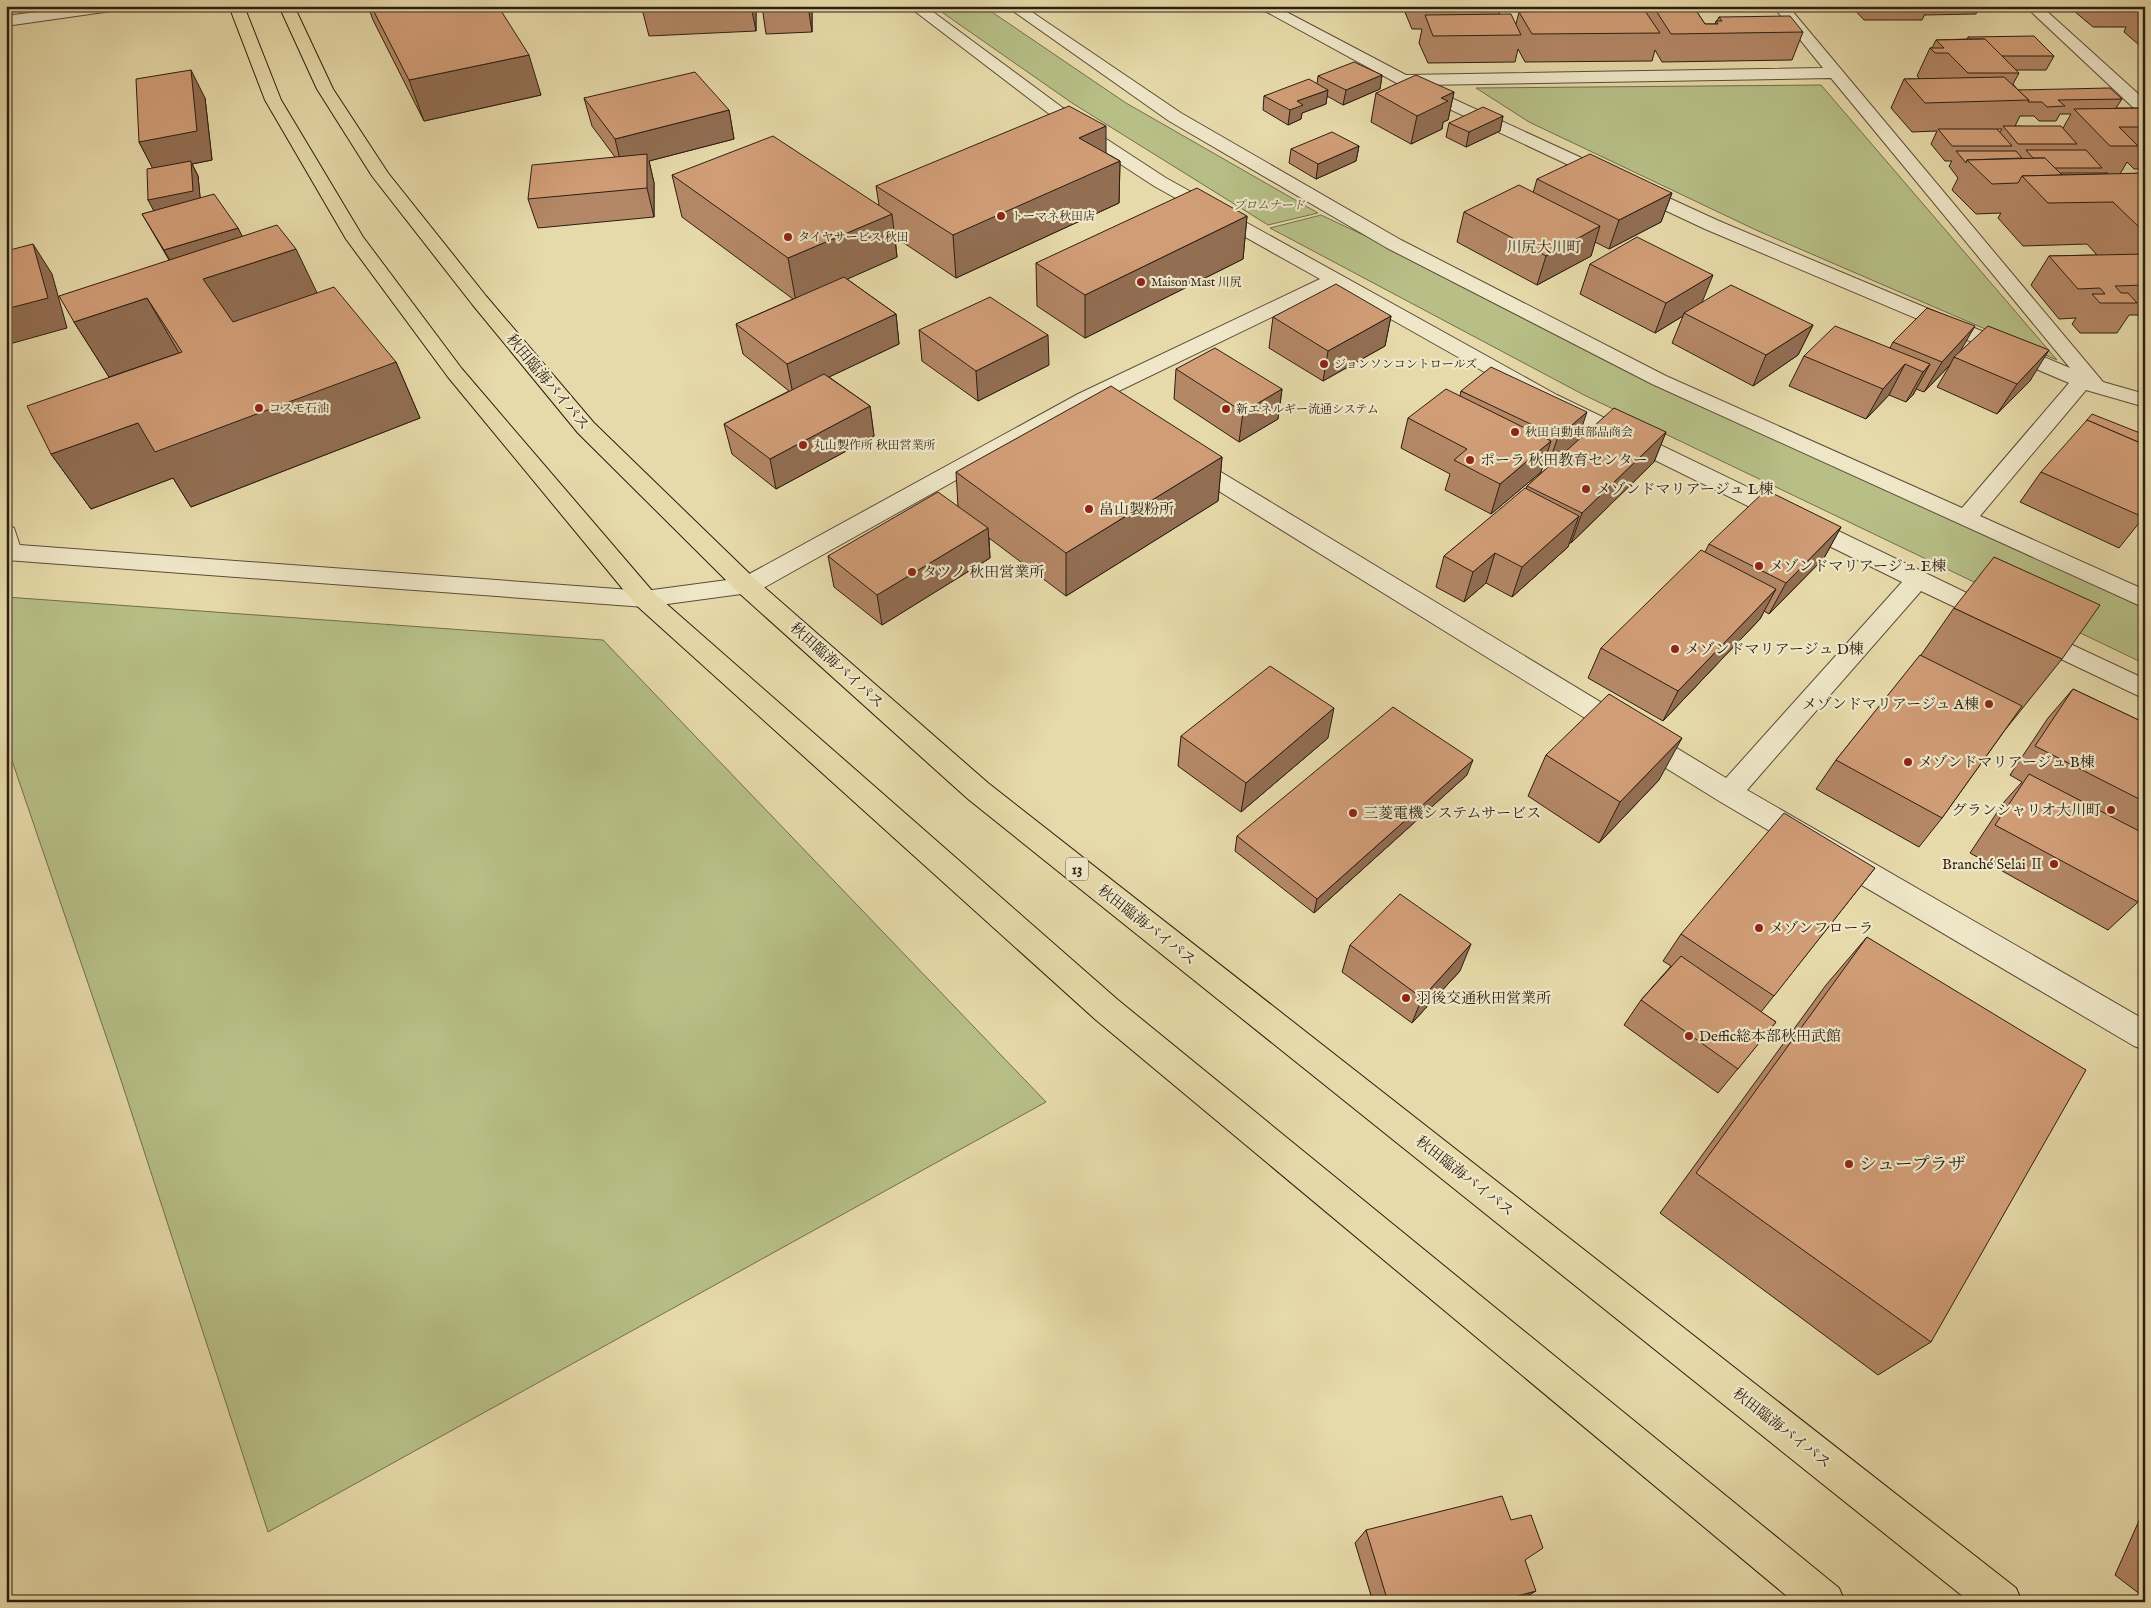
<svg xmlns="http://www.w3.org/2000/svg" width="2151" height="1608" viewBox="0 0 2151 1608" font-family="'IM FELL English','Noto Serif JP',serif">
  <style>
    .green { fill: #b7bf87; stroke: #726e4c }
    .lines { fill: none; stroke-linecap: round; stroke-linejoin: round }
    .service-casing { stroke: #5b4d38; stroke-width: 2 }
    .minor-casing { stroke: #5b4d38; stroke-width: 2 }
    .tertiary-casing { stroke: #5b4d38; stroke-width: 2 }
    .trunk-casing { stroke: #2c1e12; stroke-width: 2 }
    .service { fill: #efe7c8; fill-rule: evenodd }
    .minor { fill: #efe7c8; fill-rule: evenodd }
    .tertiary { fill: #efe7c8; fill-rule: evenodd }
    .trunk { fill: #e7daaa; fill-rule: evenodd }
    .wall { fill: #b48766; stroke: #2c1e12; fill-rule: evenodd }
    .shaded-wall { fill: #926e53; stroke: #2c1e12 }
    .building { fill: #d19d77; stroke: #2c1e12 }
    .poi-dot { fill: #8f2418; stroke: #efe7c8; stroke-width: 2 }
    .labels { text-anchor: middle; stroke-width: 4.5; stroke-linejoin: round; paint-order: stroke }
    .far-park-label { font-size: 12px; font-style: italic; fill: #564e35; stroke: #efe7c8 }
    .far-poi-label { font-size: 12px; fill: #2c1e12; stroke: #efe7c8; text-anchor: start }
    .shield { fill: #efe7c8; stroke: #665a49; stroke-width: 1 }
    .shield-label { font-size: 14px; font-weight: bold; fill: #2c1e12 }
    .far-quarter-label { font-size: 15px; fill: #2c1e12; stroke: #efe7c8 }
    .street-label { font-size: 15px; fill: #2c1e12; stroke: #efe7c8 }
    .poi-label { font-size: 15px; fill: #2c1e12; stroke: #efe7c8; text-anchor: start }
    .near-poi-label { font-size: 18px; fill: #2c1e12; stroke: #efe7c8; text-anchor: start }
  </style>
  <rect width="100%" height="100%" fill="#e7daaa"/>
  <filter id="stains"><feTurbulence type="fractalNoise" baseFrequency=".004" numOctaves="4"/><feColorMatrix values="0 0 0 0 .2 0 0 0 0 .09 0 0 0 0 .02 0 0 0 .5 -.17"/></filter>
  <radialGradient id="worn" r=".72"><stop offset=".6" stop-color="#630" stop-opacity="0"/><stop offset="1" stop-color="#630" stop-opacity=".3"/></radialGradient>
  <g class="green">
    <path d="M933 6H983L1126 103 1318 213 1268 225 1072 103Z"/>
    <path d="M1821 85 2057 360 1756 230 1529 122 1476 88Z"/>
    <path d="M1321 215 2145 603V664L1584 395 1270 228Z"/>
    <path d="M6 597 603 640 1046 1102 268 1532 118 1071 6 743Z"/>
  </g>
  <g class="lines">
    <defs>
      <g id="service">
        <path d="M82 6H125L118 10 6 26V16Z"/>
        <path d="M6 525 14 528 22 552 18 558 6 559Z"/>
      </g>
      <g id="minor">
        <path d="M908 6H925L1094 131 1166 178 1557 395 2002 610 2005 616 2002 622 1993 625 1921 591 1747 790 2145 1020V1050L2134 1046 1719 801 1180 467 1177 462 1180 457 1188 455 1196 457 1726 778 1902 582 1543 405 1334 287 1092 404 756 592 645 607 636 605 633 599 636 593 645 591 742 578 1078 394 1320 279 1154 186 1082 139Z"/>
        <path d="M1006 6H1023L1181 113 1401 240 1666 376 1962 508 2069 383 1705 229 1413 92 1256 6H1275L1406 75 1823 68 1773 6H1788L2103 382 2145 394V407L2086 390 1980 516 2145 590V608L1652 384 1387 248 1169 121ZM1831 78 2070 368 1719 221 1423 85Z"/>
        <path d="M2025 6H2041L2145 100V114L2139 113Z"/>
        <path d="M2034 627 2145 679V699L2025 642 2022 636 2025 630Z"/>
      </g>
      <path id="tertiary" d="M6 544 645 591 654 593 657 599 654 605 645 607 6 560Z"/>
      <g id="trunk">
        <path d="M229 6H244L281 100 363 237 462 369 654 593 1118 1000 1839 1588 1845 1602H1794L1096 1020 636 605 448 377 346 239 265 100Z"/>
        <path d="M279 6H294L333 89 388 173 486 296 594 423 756 580 988 783 2016 1588 2022 1602H1970L968 799 738 592 578 433 472 304 372 176 317 89Z"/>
      </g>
    </defs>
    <use href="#service" class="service-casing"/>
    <use href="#minor" class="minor-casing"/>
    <use href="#tertiary" class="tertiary-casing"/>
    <use href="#trunk" class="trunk-casing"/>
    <use href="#service" class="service"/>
    <use href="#minor" class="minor"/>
    <use href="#tertiary" class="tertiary"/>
    <use href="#trunk" class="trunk"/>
  </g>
  <g class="wall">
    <path d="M368 6H498L541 95 424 121 373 20Z"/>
    <path d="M643 6H756V31L649 36 642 9Z"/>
    <path d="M762 6H812V32L766 34Z"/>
    <path d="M1405 6H1501L1499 15 1516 24 1519 12 1628 8 1626 6H1693L1705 24H1715L1716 21H1717L1719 17 1803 32 1792 60 1662 62 1655 50 1652 61 1525 62 1518 49 1515 62 1428 63 1419 43 1422 29H1412L1404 10Z"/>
    <path d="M1851 6H1980L1976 14 1925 15V14L1922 20H1864Z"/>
    <path d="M2077 6H2145V50L2124 32 2126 27H2093L2074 11Z"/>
    <path d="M1968 37 2054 56 2046 70H2016L2019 73 2013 84 2018 90 2122 99 2116 108H2145V169H2134L2127 162 2120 174 2145 173V315H2129L2117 333H2080L2072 324 2076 318 2059 319 2031 285 2049 256 2097 255 2087 244 2023 246 1998 218 2001 213 1976 214 1952 190 1958 178 1949 166 1952 161H1945L1931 144 1937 131 1912 132 1891 108 1904 79H1920L1917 76 1930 48H1932L1936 40 1967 39ZM2060 114H2071L2063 128 2015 126 2020 116H2034L2039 121H2056ZM1997 129H2002L2000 132Z"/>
    <path d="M1382 75 1380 89 1343 105 1327 96 1326 104 1302 113 1301 119 1288 125 1263 110 1264 96 1317 84 1318 76Z"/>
    <path d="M1454 92 1448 120 1443 122 1442 129 1411 144 1371 122 1376 93Z"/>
    <path d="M205 98 212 160 192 164 198 176 200 198 238 228 242 237 317 293 396 362 420 418 191 507 173 478 91 509 51 454 109 377 74 322 169 260 142 214 154 211 153 168 139 142Z"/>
    <path d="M584 98 729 110 734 139 649 161 654 183V217L538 228 528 199 615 157 592 126Z"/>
    <path d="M1503 116 1500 131 1466 147 1446 137 1449 123Z"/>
    <path d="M1359 146 1356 161 1316 179 1289 163 1291 149Z"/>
    <path d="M1106 153 1120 161 1119 203 956 278 895 237 897 257 847 279 896 314 899 344 829 377 870 406 874 436 776 489 732 454 724 424 789 391 743 354 736 324 793 299 682 217 672 175 879 205 876 186Z"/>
    <path d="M1537 179 1672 193 1661 222 1609 249 1595 242 1591 256 1537 285 1457 242 1464 212 1533 193Z"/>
    <path d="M1247 216 1243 259 1085 338 1037 306 1036 263Z"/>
    <path d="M1590 264 1702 302 1813 325 1798 355 1753 386 1672 343 1683 316 1655 333 1580 294Z"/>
    <path d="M1391 316 1385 346 1323 381 1269 348 1273 317Z"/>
    <path d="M919 330 1049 365 978 401 922 361Z"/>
    <path d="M1893 342 1961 351 2030 381 1997 414 1937 387 1950 365 1924 392 1916 389 1913 395 1906 402 1889 395 1866 419 1789 386 1804 356 1890 348Z"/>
    <path d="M1176 369 1282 389 1278 419 1239 442 1174 399Z"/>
    <path d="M1461 391 1577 441 1666 432 1654 462 1571 543H1569L1568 547 1512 597 1486 583 1464 602 1436 587 1444 556 1526 489 1527 486 1547 468 1543 465 1541 472 1491 514 1445 490 1450 474 1401 448 1408 418 1460 396Z"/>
    <path d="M2145 435V525L2139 523 2119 548 2020 502 2041 472Z"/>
    <path d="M1222 457 1218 501 1066 596 989 538 990 558 882 625 834 587 828 556 958 507 956 472Z"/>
    <path d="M1841 527 1824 558 1769 614 1764 611 1760 619 1663 721 1588 678 1601 648 1705 552 1709 544Z"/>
    <path d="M1954 608 2062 659 2005 730 1942 818 1919 847 1816 789 1836 760 1921 655Z"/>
    <path d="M2073 689 2145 723V890L2138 902 2108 930 1970 853 2004 802 2022 782 2010 775 2048 718Z"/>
    <path d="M1181 736 1328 738 1241 812 1178 766Z"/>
    <path d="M1546 755 1659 780 1599 843 1528 796Z"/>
    <path d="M1467 775 1314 913 1235 851 1237 836Z"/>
    <path d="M1875 868 1761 1012 1776 1022 1718 1093 1624 1025 1641 1000 1671 966 1663 961 1681 934Z"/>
    <path d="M1867 937 1931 1342 1878 1375 1660 1213 1826 985Z"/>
    <path d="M1350 945 1460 971 1412 1023 1342 972Z"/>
    <path d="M2145 1507V1598L2115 1575Z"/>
    <path d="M1366 1530 1525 1560 1519 1602H1373L1355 1543Z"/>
  </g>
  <g class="shaded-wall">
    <path d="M751 6H756V31Z"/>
    <path d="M808 6H812V32Z"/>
    <path d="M529 55 541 95 424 121 409 80Z"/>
    <path d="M191 70 205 98 212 160 192 164 198 176 201 206 156 215 148 200 154 171 139 142Z"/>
    <path d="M1382 75 1380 89 1343 105 1346 90Z"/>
    <path d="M1328 90 1326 104 1302 113 1301 119 1288 125 1290 110 1297 101Z"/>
    <path d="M1454 92 1448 120 1443 122 1442 129 1411 144 1417 116 1441 98Z"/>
    <path d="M729 110 734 139 649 161 654 183V217L647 188 622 168 615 139Z"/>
    <path d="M1503 116 1500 131 1466 147 1469 132Z"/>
    <path d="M1106 126V167L1120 161 1119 203 956 278 953 235 1079 138Z"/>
    <path d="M1359 146 1356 161 1316 179 1318 164Z"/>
    <path d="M1672 193 1661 222 1609 249 1619 220Z"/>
    <path d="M892 214 897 257 796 302 788 258Z"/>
    <path d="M1247 216 1243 259 1085 338V295Z"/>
    <path d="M1600 226 1591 256 1537 285 1546 256Z"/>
    <path d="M238 228 253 257 181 280 164 250Z"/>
    <path d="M33 244 52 274 67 328 6 345V309Z"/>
    <path d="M296 249 322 303 233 334 203 279Z"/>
    <path d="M1713 275 1701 305 1684 313 1683 316 1655 333 1666 303Z"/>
    <path d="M147 298 179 353 109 377 74 322Z"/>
    <path d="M896 314 899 344 793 394 787 364Z"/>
    <path d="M1391 316 1385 346 1323 381 1328 351Z"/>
    <path d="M1813 325 1798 355 1753 386 1766 355Z"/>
    <path d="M1975 326 1957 357H1954L1950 365 1924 392 1942 362Z"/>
    <path d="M1048 335 1049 365 978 401 976 371Z"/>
    <path d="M2049 350 2030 381 1997 414 2017 384Z"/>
    <path d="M396 362 420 418 191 507 173 478 91 509 51 454 138 423Z"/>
    <path d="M1905 364 1889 395 1866 419 1883 389Z"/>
    <path d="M1930 364 1913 395 1906 402 1923 372Z"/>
    <path d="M1282 389 1278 419 1239 442 1243 412Z"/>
    <path d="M870 406 874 436 776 489 770 459Z"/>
    <path d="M1587 412 1577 442 1547 468 1558 437Z"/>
    <path d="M1666 432 1654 462 1571 543 1582 513Z"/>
    <path d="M1551 441 1541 472 1491 514 1500 484Z"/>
    <path d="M1222 457 1218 501 1066 596V553Z"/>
    <path d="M1579 516 1568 547 1512 597 1522 567Z"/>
    <path d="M1841 527 1824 558 1769 614 1786 583Z"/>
    <path d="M988 528 990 558 882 625 877 595Z"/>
    <path d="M1495 553 1486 583 1464 602 1473 572Z"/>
    <path d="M1776 589 1760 619 1663 721 1678 691Z"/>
    <path d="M1334 708 1328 738 1241 812 1246 783Z"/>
    <path d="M1682 738 1659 780 1599 843 1620 802Z"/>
    <path d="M1473 760 1467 775 1314 913 1317 899Z"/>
    <path d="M1471 944 1460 971 1412 1023 1422 998Z"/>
    <path d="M1536 1591 1518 1602H1495Z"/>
  </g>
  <g class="building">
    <path d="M371 6H498L529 55 409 80Z"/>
    <path d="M643 6H694L642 9Z"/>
    <path d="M1653 6H1693L1705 24H1718L1716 21H1722L1719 17 1790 16 1803 32 1671 34Z"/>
    <path d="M1643 8 1660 33 1532 34 1519 12Z"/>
    <path d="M1511 14 1521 35 1433 36 1425 15Z"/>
    <path d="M2034 36 2054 56H2002L1985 39H1970L1968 37Z"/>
    <path d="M1985 39 2019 73H1968L1948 53H1935L1930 48H1944L1936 40Z"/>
    <path d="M1354 62 1382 75 1346 90 1318 76Z"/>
    <path d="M191 70 197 131 139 142 136 79Z"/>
    <path d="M695 72 729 110 615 139 584 98Z"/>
    <path d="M1416 75 1454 92 1441 98 1448 101 1417 116 1376 93Z"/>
    <path d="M2004 77 2029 100 1925 103 1904 79Z"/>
    <path d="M1309 79 1328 90 1297 101 1303 105 1290 110 1264 96Z"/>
    <path d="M2110 88 2122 99 2058 100 2065 106 2047 107 2042 102H2028L2029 100 2018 90Z"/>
    <path d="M1069 106 1106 126 1079 138 1120 161 953 235 876 186Z"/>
    <path d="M1483 107 1503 116 1469 132 1449 123Z"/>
    <path d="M2145 108V133L2139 127H2119L2138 146H2110L2074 109Z"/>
    <path d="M2003 126H2061L2077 144H2018Z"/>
    <path d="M1938 129H1997L2012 146H1952Z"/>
    <path d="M1332 132 1359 146 1318 164 1291 149Z"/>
    <path d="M773 136 892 214 788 258 672 175Z"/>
    <path d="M2026 150H2086L2102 168H2055L2045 158H2033Z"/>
    <path d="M1956 151H2016L2022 158 1967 160 1966 163Z"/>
    <path d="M647 154V188L528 199 532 165Z"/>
    <path d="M1590 154 1672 193 1619 220 1537 179Z"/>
    <path d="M2045 158 2062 175 2022 176 2018 183 1992 184 1967 160Z"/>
    <path d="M191 161 193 191 148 200 147 169Z"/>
    <path d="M2061 173H2108V174L2062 175Z"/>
    <path d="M2145 173V229H2141L2113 202 2048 203 2022 176Z"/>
    <path d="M1519 185 1600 226 1546 256 1464 212Z"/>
    <path d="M1197 188 1247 216 1085 295 1036 263Z"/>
    <path d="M214 194 238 228 164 250 142 214Z"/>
    <path d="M277 225 296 249 203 279 233 322 334 287 396 362 155 452 138 423 51 454 27 406 182 352 147 298 74 322 59 296Z"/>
    <path d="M1637 237 1713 275 1666 303 1590 264Z"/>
    <path d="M33 244 48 298 6 309V251Z"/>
    <path d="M2145 254V285L2115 286 2121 293H2128L2137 303H2100L2092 294H2105L2100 288 2078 289 2049 256Z"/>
    <path d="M844 277 896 314 787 364 736 324Z"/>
    <path d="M1336 284 1391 316 1328 351 1273 317Z"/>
    <path d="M1731 285 1813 325 1766 355 1684 313Z"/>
    <path d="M990 297 1048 335 976 371 919 330Z"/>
    <path d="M1927 308 1975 326 1942 362 1893 342Z"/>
    <path d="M1835 326 1930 364 1923 372 1905 364 1883 389 1804 356Z"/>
    <path d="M1988 326 2049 350 2017 384 1954 357Z"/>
    <path d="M1215 348 1282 389 1243 412 1176 369Z"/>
    <path d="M1491 367 1587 412 1558 437 1461 391Z"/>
    <path d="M824 374 870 406 770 459 724 424Z"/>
    <path d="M1111 386 1222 457 1066 553 956 472Z"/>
    <path d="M1446 389 1551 441 1500 484 1454 460 1467 449 1408 418Z"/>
    <path d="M1614 408 1666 432 1582 513 1527 486Z"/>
    <path d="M2092 414 2145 435V445L2087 420 2086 421Z"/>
    <path d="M2087 420 2145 445V515L2143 517 2041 472Z"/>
    <path d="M1525 488 1579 516 1522 567 1495 553 1473 572 1444 556Z"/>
    <path d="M1766 490 1841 527 1786 583 1709 544Z"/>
    <path d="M938 492 988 528 877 595 828 556Z"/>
    <path d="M1701 550 1776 589 1678 691 1601 648Z"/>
    <path d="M1994 557 2100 605 2062 659 1954 608Z"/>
    <path d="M1920 655 2022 706 1942 818 1836 760Z"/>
    <path d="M1270 666 1334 708 1246 783 1181 736Z"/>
    <path d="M2073 689 2145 723V802L2035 746Z"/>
    <path d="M1609 694 1682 738 1620 802 1546 755Z"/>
    <path d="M1393 707 1473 760 1317 899 1237 836Z"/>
    <path d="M2029 774 2145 834V890L2138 902 1995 825Z"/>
    <path d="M1784 813 1875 868 1774 996 1681 934Z"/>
    <path d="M1400 894 1471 944 1422 998 1350 945Z"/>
    <path d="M1867 937 2086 1070 1931 1342 1696 1173Z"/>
    <path d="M1681 956 1776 1022 1738 1069 1641 1000Z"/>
    <path d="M1502 1496 1511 1520 1531 1515 1543 1548 1525 1560 1536 1591 1495 1602H1388L1366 1530Z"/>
  </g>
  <g class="poi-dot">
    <circle cx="1001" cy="216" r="5"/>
    <circle cx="788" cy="237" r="5"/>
    <circle cx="1141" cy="282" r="5"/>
    <circle cx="1324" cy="364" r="5"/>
    <circle cx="259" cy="408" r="5"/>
    <circle cx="1226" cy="409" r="5"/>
    <circle cx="1515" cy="432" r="5"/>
    <circle cx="803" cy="445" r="5"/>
    <circle cx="1470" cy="460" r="5"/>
    <circle cx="1586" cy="489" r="5"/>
    <circle cx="1089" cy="509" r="5"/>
    <circle cx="1759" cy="566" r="5"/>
    <circle cx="912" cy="572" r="5"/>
    <circle cx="1675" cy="649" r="5"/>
    <circle cx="1989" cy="704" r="5"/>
    <circle cx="1908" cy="762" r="5"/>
    <circle cx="2111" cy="810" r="5"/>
    <circle cx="1353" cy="813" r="5"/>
    <circle cx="2054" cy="864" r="5"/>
    <circle cx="1759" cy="928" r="5"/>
    <circle cx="1406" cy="998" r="5"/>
    <circle cx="1689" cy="1036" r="5"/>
    <circle cx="1849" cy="1164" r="5"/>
  </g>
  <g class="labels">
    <g class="far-park-label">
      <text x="1269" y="209">プロムナード</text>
    </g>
    <g class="far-poi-label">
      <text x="1011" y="220">トーマネ秋田店</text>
      <text x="798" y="241">タイヤサービス 秋田</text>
      <text x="1151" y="286">Maison Mast 川尻</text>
      <text x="1334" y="368">ジョンソンコントロールズ</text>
      <text x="269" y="412">コスモ石油</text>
      <text x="1236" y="413">新エネルギー流通システム</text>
      <text x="1525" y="436">秋田自動車部品商会</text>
      <text x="813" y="449">丸山製作所 秋田営業所</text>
    </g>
    <rect class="shield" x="1066" y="857.5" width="22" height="23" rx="4"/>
    <g class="shield-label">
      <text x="1077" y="874">13</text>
    </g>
    <g class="far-quarter-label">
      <text x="1544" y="252">川尻大川町</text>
    </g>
    <g class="street-label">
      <text transform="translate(548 382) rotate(50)" y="5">秋田臨海バイパス</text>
      <text transform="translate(837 665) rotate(42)" y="5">秋田臨海バイパス</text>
      <text transform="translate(1147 925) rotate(38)" y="5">秋田臨海バイパス</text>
      <text transform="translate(1465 1176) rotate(38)" y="5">秋田臨海バイパス</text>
      <text transform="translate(1782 1428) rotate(38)" y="5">秋田臨海バイパス</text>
    </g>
    <g class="poi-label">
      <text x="1480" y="465">ポーラ 秋田教育センター</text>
      <text x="1596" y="494">メゾンドマリアージュ L棟</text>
      <text x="1099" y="514">畠山製粉所</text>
      <text x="1769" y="571">メゾンドマリアージュ E棟</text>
      <text x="922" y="577">タツノ 秋田営業所</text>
      <text x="1685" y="654">メゾンドマリアージュ D棟</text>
      <text x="1979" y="709" text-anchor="end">メゾンドマリアージュ A棟</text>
      <text x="1918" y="767">メゾンドマリアージュ B棟</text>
      <text x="2101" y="815" text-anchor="end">グランシャリオ大川町</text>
      <text x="1363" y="818">三菱電機システムサービス</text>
      <text x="2044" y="869" text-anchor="end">Branché Selai Ⅱ</text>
      <text x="1769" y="933">メゾンフローラ</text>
      <text x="1416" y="1003">羽後交通秋田営業所</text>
      <text x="1699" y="1041">Deffic総本部秋田武館</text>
    </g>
    <g class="near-poi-label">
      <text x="1859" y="1170">シュープラザ</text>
    </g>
  </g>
  <rect width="2151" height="1608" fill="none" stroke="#e7daaa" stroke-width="25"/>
  <rect x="8" y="8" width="2136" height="1593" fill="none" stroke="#2c1e12" stroke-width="2.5"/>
  <rect x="12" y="12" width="2126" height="1583" fill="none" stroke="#2c1e12"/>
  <rect width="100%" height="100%" filter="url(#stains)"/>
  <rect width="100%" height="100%" fill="url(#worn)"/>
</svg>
